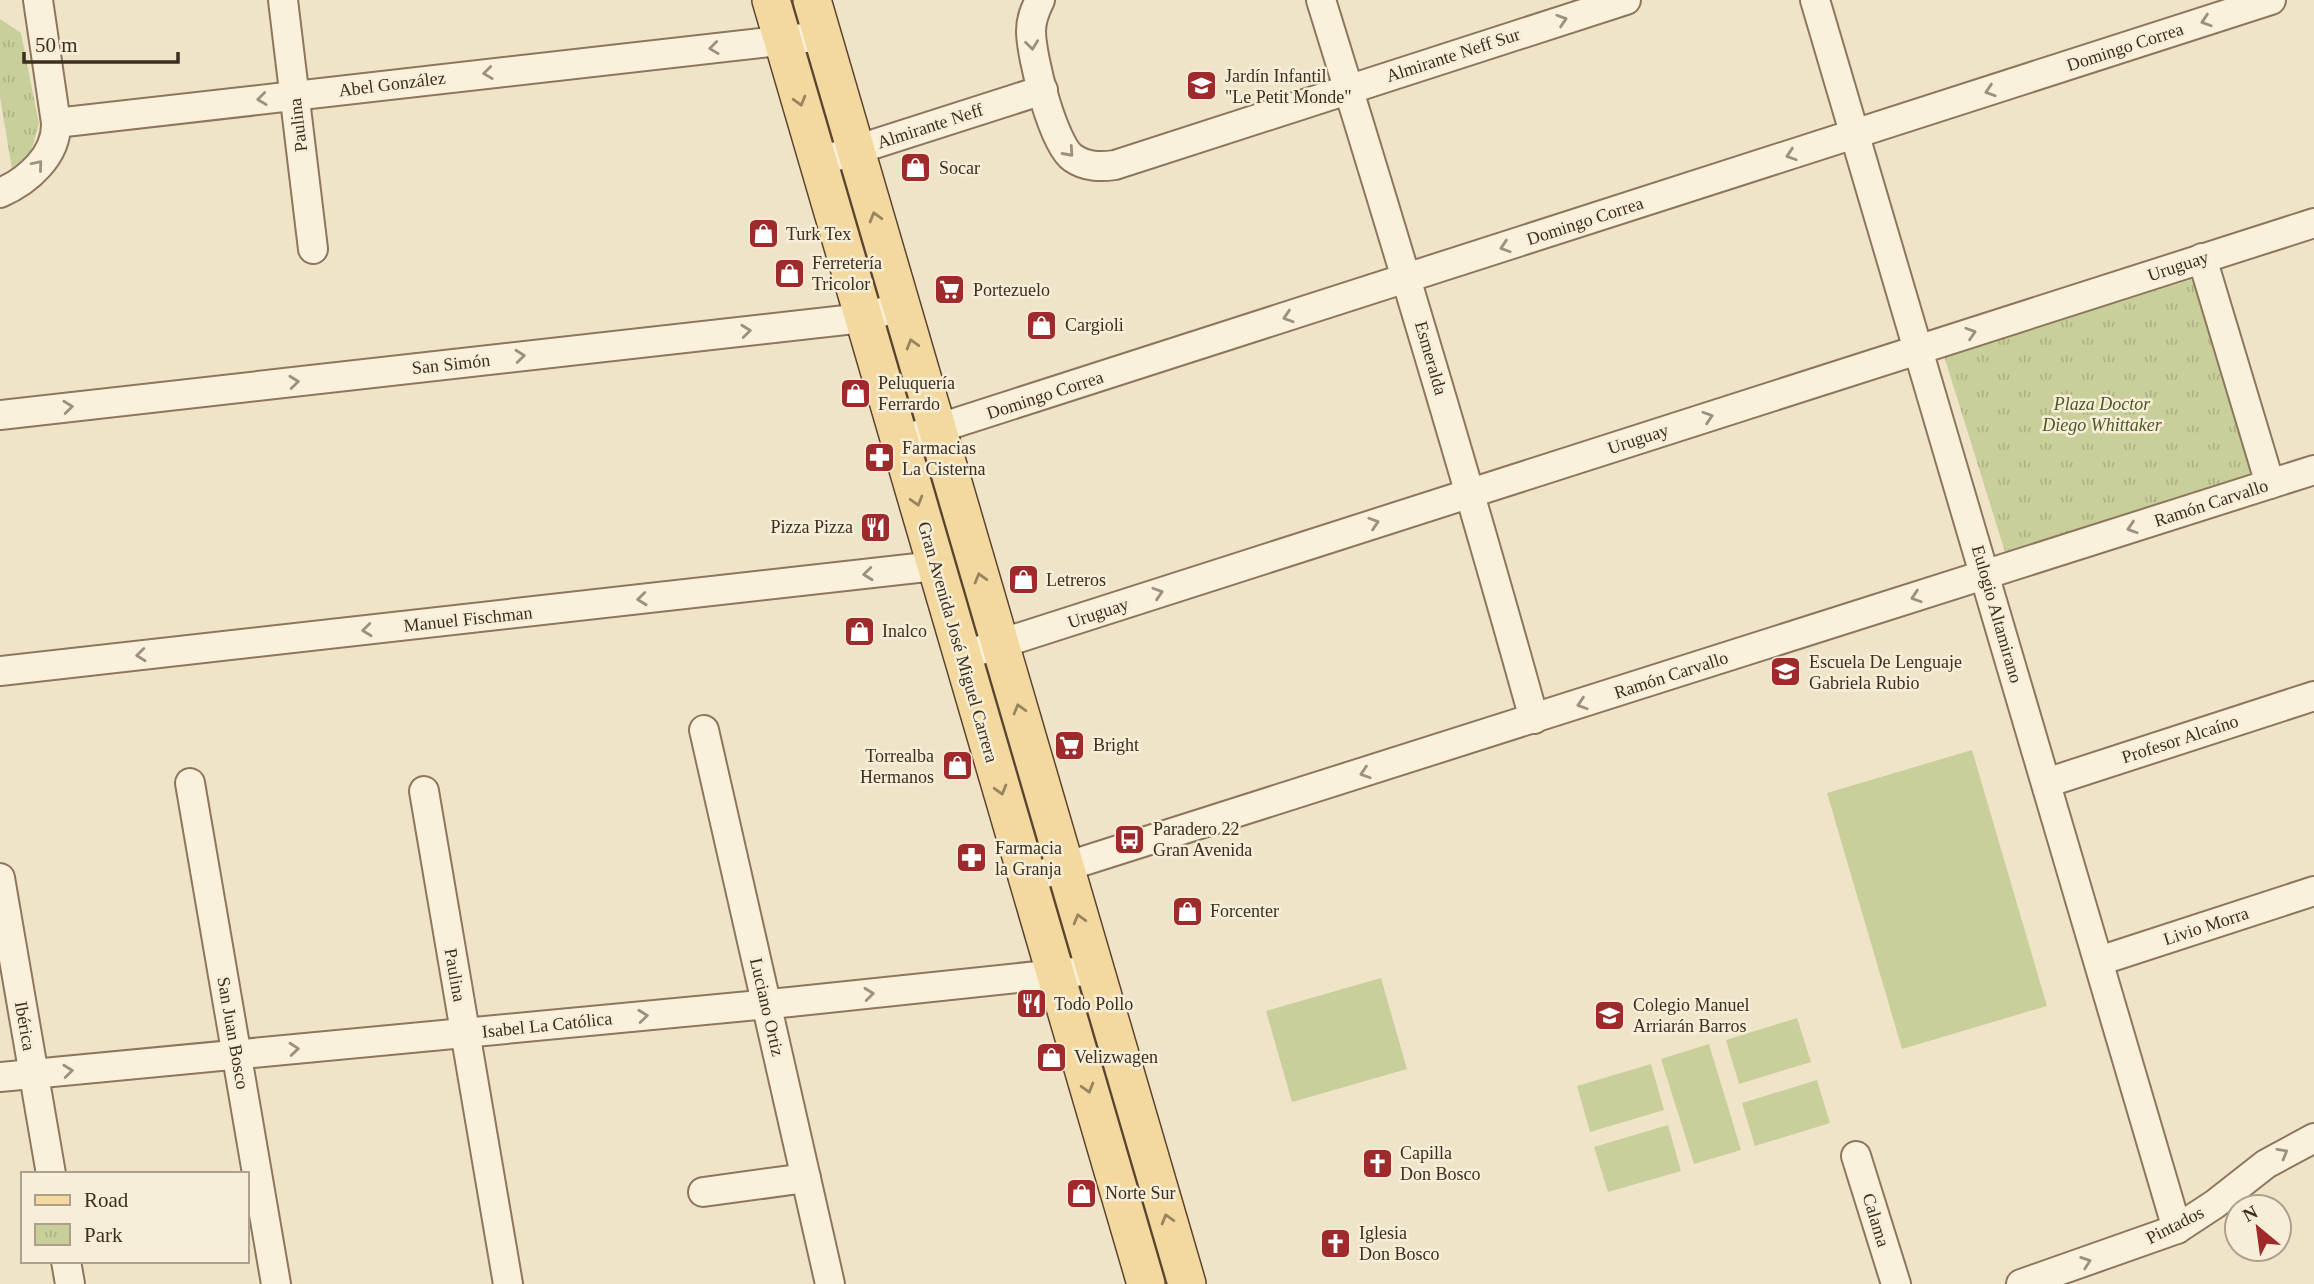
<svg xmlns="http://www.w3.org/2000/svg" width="2314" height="1284" viewBox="0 0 2314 1284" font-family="'Times New Roman',serif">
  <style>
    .grass { fill: #c9cf9b }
    .park { fill: url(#park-tufts) }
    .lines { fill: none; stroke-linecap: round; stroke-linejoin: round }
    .minor-casing { stroke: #8d765c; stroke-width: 32 }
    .major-casing { stroke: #5b4430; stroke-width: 40 }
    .minor { stroke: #faf1dc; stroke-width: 28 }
    .major { stroke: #f3d9a0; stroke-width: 37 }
    .oneway { stroke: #9c907e }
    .oneway2 { stroke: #988460 }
    .labels { text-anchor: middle; stroke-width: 5; stroke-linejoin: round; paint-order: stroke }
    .street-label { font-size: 18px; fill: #3d2e20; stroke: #f7eed8 }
    .poi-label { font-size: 18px; fill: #3d2e20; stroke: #f7eed8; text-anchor: start }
    .park-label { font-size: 18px; font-style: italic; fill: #4d5a26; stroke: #f7eed8 }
  </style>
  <defs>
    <pattern id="park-tufts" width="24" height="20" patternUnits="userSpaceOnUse" patternTransform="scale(1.75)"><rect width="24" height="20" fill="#c9cf9b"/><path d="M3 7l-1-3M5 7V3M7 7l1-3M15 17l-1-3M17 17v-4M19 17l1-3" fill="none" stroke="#aeb285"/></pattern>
  </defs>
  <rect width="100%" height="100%" fill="#f0e4c8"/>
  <g class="grass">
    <path d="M1972 750 2047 1006 1902 1049 1827 793Z"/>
    <path d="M1381 978 1407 1069 1292 1102 1266 1011Z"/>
    <path d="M1797 1018 1811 1062 1739 1084 1726 1040Z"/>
    <path d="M1709 1044 1741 1150 1694 1164 1661 1059Z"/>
    <path d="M1651 1064 1664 1110 1590 1132 1577 1086Z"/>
    <path d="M1817 1080 1830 1123 1755 1146 1742 1103Z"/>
    <path d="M1668 1125 1681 1171 1608 1192 1594 1147Z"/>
  </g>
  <g class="park">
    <path d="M0 19 21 33 39 124 30 155 12 169 0 97Z"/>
    <path d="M2200 277 2261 472 2005 552 1944 356Z"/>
  </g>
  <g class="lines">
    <defs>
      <g id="minor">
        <path d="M283 0 313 249"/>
        <path d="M1040 0C1035 10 1031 19 1031 31 1031 56 1053 145 1073 158 1086 167 1100 167 1115 165L1626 0"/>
        <path d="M1321 0C1395 239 1467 478 1534 719"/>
        <path d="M1815 0 2177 1229"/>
        <path d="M56 123 822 36"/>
        <path d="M818 162 1043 90"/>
        <path d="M0 193C28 181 57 155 56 123L38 0"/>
        <path d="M2202 258 2270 484"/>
        <path d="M0 415 863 318 901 306"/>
        <path d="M899 441 2271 0"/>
        <path d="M962 656 2314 223"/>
        <path d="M0 671 935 566"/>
        <path d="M704 730 830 1284"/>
        <path d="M190 783 276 1284"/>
        <path d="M2046 783 2314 696"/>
        <path d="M424 791 508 1284"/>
        <path d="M0 878 51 1174"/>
        <path d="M1027 879 2314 470"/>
        <path d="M2099 961 2314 891"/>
        <path d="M0 1077 790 1002 1094 970"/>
        <path d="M1856 1156 1896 1284"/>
        <path d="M703 1192 806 1178"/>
        <path d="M66 1261 70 1284"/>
        <path d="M2021 1284 2177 1229 2215 1204 2266 1164 2314 1138"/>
      </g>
      <g id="major">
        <path d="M771 0 1146 1284"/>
        <path d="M812 0 1187 1284"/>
      </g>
    </defs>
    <use href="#minor" class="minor-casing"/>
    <use href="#major" class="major-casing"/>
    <use href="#minor" class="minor"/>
    <use href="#major" class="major"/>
  </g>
  <defs><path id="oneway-chevron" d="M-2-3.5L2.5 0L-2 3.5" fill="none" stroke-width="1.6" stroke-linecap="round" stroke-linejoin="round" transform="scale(1.75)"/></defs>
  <g class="oneway">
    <use href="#oneway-chevron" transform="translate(1562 20) rotate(-18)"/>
    <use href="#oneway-chevron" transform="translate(2206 21) rotate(162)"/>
    <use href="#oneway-chevron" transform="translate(1032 45) rotate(83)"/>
    <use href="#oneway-chevron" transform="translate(714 48) rotate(173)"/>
    <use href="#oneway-chevron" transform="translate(488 73) rotate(173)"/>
    <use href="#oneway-chevron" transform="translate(1990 91) rotate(162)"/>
    <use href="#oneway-chevron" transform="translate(262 99) rotate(173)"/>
    <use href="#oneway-chevron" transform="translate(1069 152) rotate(48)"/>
    <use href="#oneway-chevron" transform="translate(1791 155) rotate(162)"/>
    <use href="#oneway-chevron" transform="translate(38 165) rotate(-50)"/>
    <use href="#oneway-chevron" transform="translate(1505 247) rotate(162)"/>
    <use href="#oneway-chevron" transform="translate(1288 317) rotate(162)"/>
    <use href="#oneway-chevron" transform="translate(746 331) rotate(-6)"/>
    <use href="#oneway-chevron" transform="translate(1971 333) rotate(-18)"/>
    <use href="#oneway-chevron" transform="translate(520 356) rotate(-6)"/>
    <use href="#oneway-chevron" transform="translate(294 382) rotate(-6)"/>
    <use href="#oneway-chevron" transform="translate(68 407) rotate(-6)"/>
    <use href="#oneway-chevron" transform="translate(1708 417) rotate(-18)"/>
    <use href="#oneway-chevron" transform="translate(1374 523) rotate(-18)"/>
    <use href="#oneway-chevron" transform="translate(2132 528) rotate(162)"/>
    <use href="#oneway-chevron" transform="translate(868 574) rotate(174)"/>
    <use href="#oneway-chevron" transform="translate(1158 593) rotate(-18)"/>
    <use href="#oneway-chevron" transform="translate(1916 597) rotate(162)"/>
    <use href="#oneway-chevron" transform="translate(642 599) rotate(174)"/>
    <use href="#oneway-chevron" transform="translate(367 630) rotate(174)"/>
    <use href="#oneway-chevron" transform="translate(141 655) rotate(174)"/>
    <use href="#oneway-chevron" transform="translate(1582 704) rotate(162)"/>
    <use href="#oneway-chevron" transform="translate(1365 773) rotate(162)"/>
    <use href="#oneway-chevron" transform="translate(869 994) rotate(-6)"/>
    <use href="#oneway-chevron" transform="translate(643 1016) rotate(-6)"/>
    <use href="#oneway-chevron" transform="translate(294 1049) rotate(-5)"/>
    <use href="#oneway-chevron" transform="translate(68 1071) rotate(-6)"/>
    <use href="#oneway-chevron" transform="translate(2283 1153) rotate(-30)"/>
    <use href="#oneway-chevron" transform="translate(2086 1262) rotate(-19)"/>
  </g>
  <g class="oneway2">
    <use href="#oneway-chevron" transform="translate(800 101) rotate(74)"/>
    <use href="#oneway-chevron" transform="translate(875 217) rotate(-106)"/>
    <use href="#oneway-chevron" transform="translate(912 344) rotate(-106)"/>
    <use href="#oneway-chevron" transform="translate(917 501) rotate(74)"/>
    <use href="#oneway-chevron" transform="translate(980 578) rotate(-106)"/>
    <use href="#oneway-chevron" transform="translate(1019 709) rotate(-106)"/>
    <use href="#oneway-chevron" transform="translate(1001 790) rotate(74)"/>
    <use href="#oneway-chevron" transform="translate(1079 919) rotate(-106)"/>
    <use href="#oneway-chevron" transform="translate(1088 1088) rotate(74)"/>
    <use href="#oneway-chevron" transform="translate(1167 1219) rotate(-106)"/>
  </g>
  <defs>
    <symbol id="school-square" viewBox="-11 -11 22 22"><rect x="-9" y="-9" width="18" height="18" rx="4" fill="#9e2a2b" stroke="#f7eed8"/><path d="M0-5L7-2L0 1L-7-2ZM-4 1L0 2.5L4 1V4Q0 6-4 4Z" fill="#fff"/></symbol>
    <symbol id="shop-square" viewBox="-11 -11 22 22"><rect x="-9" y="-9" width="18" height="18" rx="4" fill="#9e2a2b" stroke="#f7eed8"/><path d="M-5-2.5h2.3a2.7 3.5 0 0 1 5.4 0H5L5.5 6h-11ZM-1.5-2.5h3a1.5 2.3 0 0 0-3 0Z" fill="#fff"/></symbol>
    <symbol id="supermarket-square" viewBox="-11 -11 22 22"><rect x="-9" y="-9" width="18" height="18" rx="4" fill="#9e2a2b" stroke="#f7eed8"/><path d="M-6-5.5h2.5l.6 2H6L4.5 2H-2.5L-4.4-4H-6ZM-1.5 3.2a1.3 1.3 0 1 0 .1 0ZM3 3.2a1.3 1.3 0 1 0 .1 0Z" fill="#fff"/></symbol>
    <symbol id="pharmacy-square" viewBox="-11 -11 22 22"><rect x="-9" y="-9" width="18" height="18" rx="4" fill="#9e2a2b" stroke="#f7eed8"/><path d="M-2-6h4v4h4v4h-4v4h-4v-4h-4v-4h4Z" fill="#fff"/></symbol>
    <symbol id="restaurant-square" viewBox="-11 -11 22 22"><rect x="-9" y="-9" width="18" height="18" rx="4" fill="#9e2a2b" stroke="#f7eed8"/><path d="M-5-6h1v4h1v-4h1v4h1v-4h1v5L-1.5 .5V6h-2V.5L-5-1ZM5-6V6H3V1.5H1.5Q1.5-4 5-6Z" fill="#fff"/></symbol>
    <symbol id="bus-square" viewBox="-11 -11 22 22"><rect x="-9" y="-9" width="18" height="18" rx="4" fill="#9e2a2b" stroke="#f7eed8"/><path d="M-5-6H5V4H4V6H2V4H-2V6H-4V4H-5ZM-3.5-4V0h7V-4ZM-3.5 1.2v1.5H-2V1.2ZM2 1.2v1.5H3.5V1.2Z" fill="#fff"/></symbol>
    <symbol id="church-square" viewBox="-11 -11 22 22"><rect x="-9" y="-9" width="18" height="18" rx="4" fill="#9e2a2b" stroke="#f7eed8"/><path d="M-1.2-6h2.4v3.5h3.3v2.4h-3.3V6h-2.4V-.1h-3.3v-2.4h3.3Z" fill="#fff"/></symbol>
  </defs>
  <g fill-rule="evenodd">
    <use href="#school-square" x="1184" y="68" width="35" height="35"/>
    <use href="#shop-square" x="898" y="150" width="35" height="35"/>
    <use href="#shop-square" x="746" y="216" width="35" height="35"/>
    <use href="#shop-square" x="772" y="256" width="35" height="35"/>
    <use href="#supermarket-square" x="932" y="272" width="35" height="35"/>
    <use href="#shop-square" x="1024" y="308" width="35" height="35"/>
    <use href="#shop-square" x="838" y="376" width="35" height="35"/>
    <use href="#pharmacy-square" x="862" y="440" width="35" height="35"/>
    <use href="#restaurant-square" x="858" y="510" width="35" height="35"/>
    <use href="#shop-square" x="1006" y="562" width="35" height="35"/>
    <use href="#shop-square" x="842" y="614" width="35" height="35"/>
    <use href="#school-square" x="1768" y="654" width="35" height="35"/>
    <use href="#supermarket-square" x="1052" y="728" width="35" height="35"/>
    <use href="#shop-square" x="940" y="748" width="35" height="35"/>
    <use href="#bus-square" x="1112" y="822" width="35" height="35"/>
    <use href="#pharmacy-square" x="954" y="840" width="35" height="35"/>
    <use href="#shop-square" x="1170" y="894" width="35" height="35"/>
    <use href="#restaurant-square" x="1014" y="986" width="35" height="35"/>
    <use href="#school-square" x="1592" y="998" width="35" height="35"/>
    <use href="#shop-square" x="1034" y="1040" width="35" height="35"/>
    <use href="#church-square" x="1360" y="1146" width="35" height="35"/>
    <use href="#shop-square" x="1064" y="1176" width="35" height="35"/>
    <use href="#church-square" x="1318" y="1226" width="35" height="35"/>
  </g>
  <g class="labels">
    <g class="street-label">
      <text transform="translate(2125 47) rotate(-18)" y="6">Domingo Correa</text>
      <text transform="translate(1453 55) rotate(-18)" y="6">Almirante Neff Sur</text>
      <text transform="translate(392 84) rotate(-7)" y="6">Abel González</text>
      <text transform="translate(298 125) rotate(-97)" y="6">Paulina</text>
      <text transform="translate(930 126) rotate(-18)" y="6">Almirante Neff</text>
      <text transform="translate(1585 221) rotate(-18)" y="6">Domingo Correa</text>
      <text transform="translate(2178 266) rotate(-18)" y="6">Uruguay</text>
      <text transform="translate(1431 358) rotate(74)" y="6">Esmeralda</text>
      <text transform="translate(451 364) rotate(-6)" y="6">San Simón</text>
      <text transform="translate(1045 395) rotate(-18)" y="6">Domingo Correa</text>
      <text transform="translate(1638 439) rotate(-18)" y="6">Uruguay</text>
      <text transform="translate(2211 503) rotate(-18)" y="6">Ramón Carvallo</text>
      <text transform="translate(1098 613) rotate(-18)" y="6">Uruguay</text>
      <text transform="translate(1997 614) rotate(74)" y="6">Eulogio Altamirano</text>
      <text transform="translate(468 619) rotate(-6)" y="6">Manuel Fischman</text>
      <text transform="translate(958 642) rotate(74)" y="6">Gran Avenida José Miguel Carrera</text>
      <text transform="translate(1671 675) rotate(-18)" y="6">Ramón Carvallo</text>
      <text transform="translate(2180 739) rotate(-18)" y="6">Profesor Alcaíno</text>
      <text transform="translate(2206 926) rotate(-18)" y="6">Livio Morra</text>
      <text transform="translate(455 975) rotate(80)" y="6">Paulina</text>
      <text transform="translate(767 1007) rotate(77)" y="6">Luciano Ortiz</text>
      <text transform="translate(547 1025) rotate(-6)" y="6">Isabel La Católica</text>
      <text transform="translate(25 1026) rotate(80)" y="6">Ibérica</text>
      <text transform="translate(233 1033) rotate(80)" y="6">San Juan Bosco</text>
      <text transform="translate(1876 1220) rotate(73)" y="6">Calama</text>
      <text transform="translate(2175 1225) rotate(-27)" y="6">Pintados</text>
    </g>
    <g class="poi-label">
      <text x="1225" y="82">Jardín Infantil<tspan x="1225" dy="21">"Le Petit Monde"</tspan></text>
      <text x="939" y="174">Socar</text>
      <text x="786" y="240">Turk Tex</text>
      <text x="812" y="269">Ferretería<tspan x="812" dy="21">Tricolor</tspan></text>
      <text x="973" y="296">Portezuelo</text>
      <text x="1065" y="331">Cargioli</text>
      <text x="878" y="389">Peluquería<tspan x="878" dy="21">Ferrardo</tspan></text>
      <text x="902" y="454">Farmacias<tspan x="902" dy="21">La Cisterna</tspan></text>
      <text x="853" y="533" text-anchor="end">Pizza Pizza</text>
      <text x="1046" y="586">Letreros</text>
      <text x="882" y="637">Inalco</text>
      <text x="1809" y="668">Escuela De Lenguaje<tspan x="1809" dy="21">Gabriela Rubio</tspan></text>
      <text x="1093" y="751">Bright</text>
      <text x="934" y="762" text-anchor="end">Torrealba<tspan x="934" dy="21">Hermanos</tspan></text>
      <text x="1153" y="835">Paradero 22<tspan x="1153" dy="21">Gran Avenida</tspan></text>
      <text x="995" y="854">Farmacia<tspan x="995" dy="21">la Granja</tspan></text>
      <text x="1210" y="917">Forcenter</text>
      <text x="1054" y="1010">Todo Pollo</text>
      <text x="1633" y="1011">Colegio Manuel<tspan x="1633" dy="21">Arriarán Barros</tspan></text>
      <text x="1074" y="1063">Velizwagen</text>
      <text x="1400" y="1159">Capilla<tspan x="1400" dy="21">Don Bosco</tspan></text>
      <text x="1105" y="1199">Norte Sur</text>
      <text x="1359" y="1239">Iglesia<tspan x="1359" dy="21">Don Bosco</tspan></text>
    </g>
    <g class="park-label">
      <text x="2102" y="410">Plaza Doctor<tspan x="2102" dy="21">Diego Whittaker</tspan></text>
    </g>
  </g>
  <rect x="21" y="1172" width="228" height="91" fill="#f7eed8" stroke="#ada18e" stroke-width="2"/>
  <rect x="35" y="1195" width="35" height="10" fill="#f3d9a0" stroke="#ada18e" stroke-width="2"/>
  <text x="84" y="1207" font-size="21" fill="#3d2e20">Road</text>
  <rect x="35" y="1224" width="35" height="21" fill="url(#park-tufts)" stroke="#ada18e" stroke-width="2"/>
  <text x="84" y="1242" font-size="21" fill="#3d2e20">Park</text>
  <g transform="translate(2258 1228) rotate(331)"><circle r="33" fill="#f7eed8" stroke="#ada18e" stroke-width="2"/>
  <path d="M0-5L12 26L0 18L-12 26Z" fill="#9e2a2b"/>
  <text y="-10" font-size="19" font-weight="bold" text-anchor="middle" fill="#3d2e20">N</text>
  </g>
  <path d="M24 52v10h154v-10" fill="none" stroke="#3d2e20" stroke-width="3.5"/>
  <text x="35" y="52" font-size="21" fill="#3d2e20" stroke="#f7eed8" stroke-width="5" paint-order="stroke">50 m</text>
</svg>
